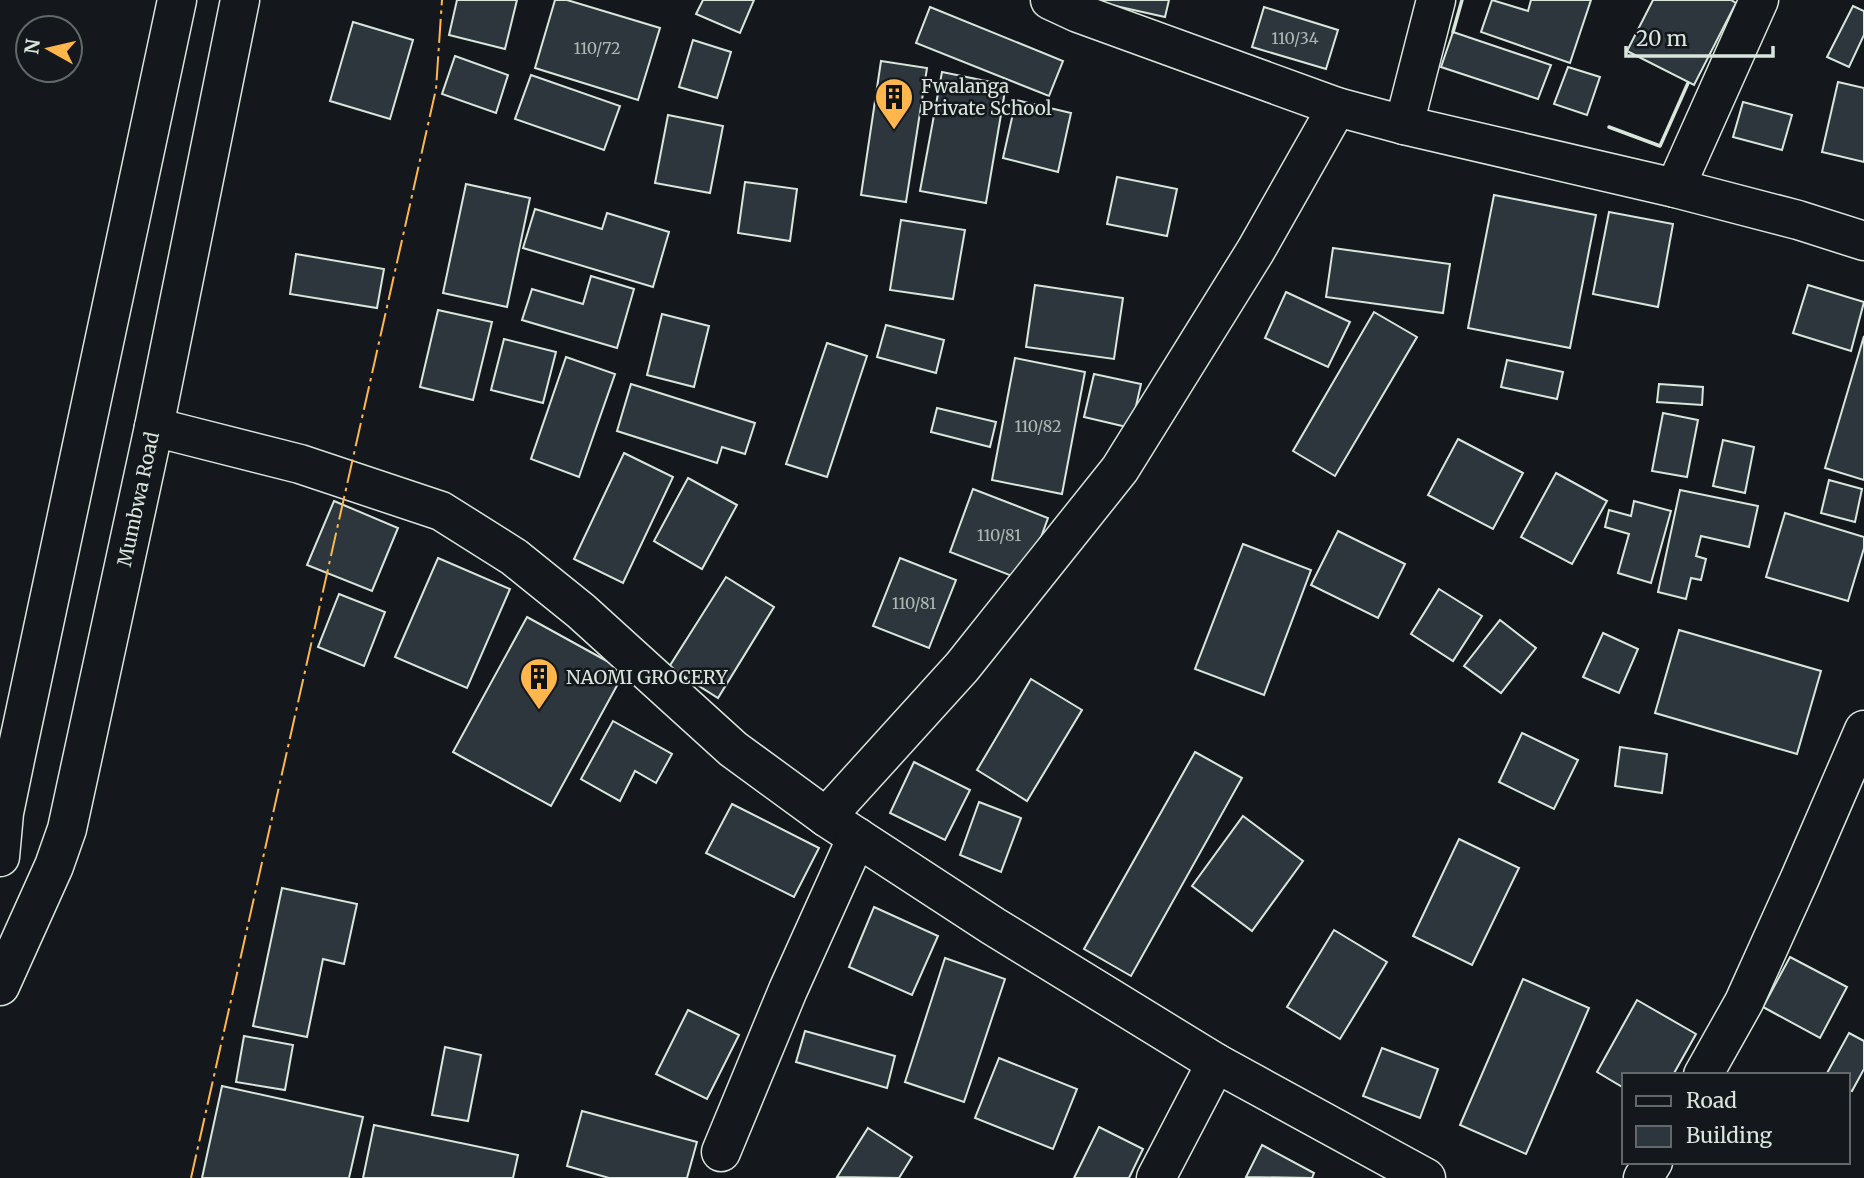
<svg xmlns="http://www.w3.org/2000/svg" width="1864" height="1178" viewBox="0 0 1864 1178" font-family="Merriweather,serif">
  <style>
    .building { fill: #2c363c; stroke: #d8e6dc; stroke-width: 2 }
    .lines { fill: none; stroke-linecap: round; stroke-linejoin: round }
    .minor-casing { stroke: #d8e6dc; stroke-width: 41 }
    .major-casing { stroke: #d8e6dc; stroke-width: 41 }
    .minor { stroke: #14181c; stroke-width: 38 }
    .major { stroke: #14181c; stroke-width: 38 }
    .wall { stroke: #d8e6dc; stroke-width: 3.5 }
    .power { stroke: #ffb74d; stroke-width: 2; stroke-dasharray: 24 5 3.5 5; stroke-linecap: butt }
    .labels { text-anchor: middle; stroke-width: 5; stroke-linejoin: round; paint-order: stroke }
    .number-label { font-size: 16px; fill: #adbab4 }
    .poi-label { font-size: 19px; fill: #d8e6dc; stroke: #14181c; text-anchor: start }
    .street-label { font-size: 19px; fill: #d8e6dc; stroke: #14181c }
  </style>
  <rect width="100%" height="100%" fill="#14181c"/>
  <g class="building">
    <path d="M457 0H517L505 49 449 35Z"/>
    <path d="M555 0H567L660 28 638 100 535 68Z"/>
    <path d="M703 0H754L740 33 696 14Z"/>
    <path d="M1102 0H1169L1165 17 1102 3Z"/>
    <path d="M1492 0 1528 11 1531 0H1591L1570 63 1481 32Z"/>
    <path d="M1653 0H1731L1736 3 1694 85 1627 51Z"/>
    <path d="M1853 6 1864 11V35L1849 67 1827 57Z"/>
    <path d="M930 7 1063 61 1049 96 916 43Z"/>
    <path d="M1264 7 1338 30 1326 69 1252 47Z"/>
    <path d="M353 22 413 40 390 119 330 101Z"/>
    <path d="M1453 32 1551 65 1538 99 1441 67Z"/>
    <path d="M693 40 731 52 717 98 679 87Z"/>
    <path d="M455 56 508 75 496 113 442 94Z"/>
    <path d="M881 61 927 68 906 202 861 195Z"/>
    <path d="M1568 67 1600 77 1587 115 1554 104Z"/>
    <path d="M942 72 1006 85 986 203 920 191Z"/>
    <path d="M531 75 620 106 604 150 515 119Z"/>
    <path d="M1838 82 1864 88V162L1822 152Z"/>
    <path d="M1016 100 1071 113 1058 172 1003 158Z"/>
    <path d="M1743 102 1792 115 1782 150 1733 137Z"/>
    <path d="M668 115 723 126 710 193 655 183Z"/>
    <path d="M1117 177 1177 189 1167 236 1107 224Z"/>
    <path d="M745 182 797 189 790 241 738 233Z"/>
    <path d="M466 184 530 198 507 307 443 293Z"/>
    <path d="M1494 195 1596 215 1570 348 1468 328Z"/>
    <path d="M535 209 602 229 607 213 669 232 653 287 523 248Z"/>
    <path d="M1609 212 1673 224 1658 307 1593 294Z"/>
    <path d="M901 220 965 230 953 299 890 290Z"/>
    <path d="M1333 248 1450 264 1443 313 1326 297Z"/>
    <path d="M296 254 384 269 377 308 290 294Z"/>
    <path d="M591 276 634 289 617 348 522 320 532 289 583 304Z"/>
    <path d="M1035 285 1123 298 1114 359 1026 347Z"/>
    <path d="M1808 285 1864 302 1851 351 1793 333Z"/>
    <path d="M1286 292 1350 322 1328 367 1265 338Z"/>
    <path d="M438 310 492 322 473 400 420 387Z"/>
    <path d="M1374 312 1417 337 1335 476 1293 451Z"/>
    <path d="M662 314 709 326 694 387 647 375Z"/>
    <path d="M886 325 944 340 936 373 877 357Z"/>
    <path d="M1864 336V480L1825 468Z"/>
    <path d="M504 339 556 352 543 403 491 390Z"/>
    <path d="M827 343 867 356 827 477 786 464Z"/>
    <path d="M566 357 615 374 579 477 531 459Z"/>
    <path d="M1015 358 1085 372 1062 494 992 480Z"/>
    <path d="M1507 360 1563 372 1557 399 1501 387Z"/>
    <path d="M1094 374 1141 384 1131 428 1084 417Z"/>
    <path d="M631 384 755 423 745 454 722 447 717 463 617 431Z"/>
    <path d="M1659 384 1703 387 1702 405 1657 402Z"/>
    <path d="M937 408 996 422 990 447 931 432Z"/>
    <path d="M1663 413 1698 420 1687 477 1652 471Z"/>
    <path d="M1458 439 1523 473 1493 529 1428 495Z"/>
    <path d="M1723 440 1754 447 1745 493 1713 486Z"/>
    <path d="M624 453 673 477 623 583 574 559Z"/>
    <path d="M1556 473 1607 501 1572 564 1521 537Z"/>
    <path d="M688 478 737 505 702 569 654 541Z"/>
    <path d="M1829 480 1862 489 1855 522 1821 513Z"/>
    <path d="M973 489 1048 518 1025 581 950 552Z"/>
    <path d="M1680 490 1758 506 1749 547 1701 536 1696 556 1706 559 1701 580 1691 578 1686 599 1658 592Z"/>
    <path d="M334 501 398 528 372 591 307 565Z"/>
    <path d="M1634 501 1671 511 1651 583 1618 573 1629 534 1605 527 1609 510 1631 516Z"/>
    <path d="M1785 513 1864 537V548L1848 601 1766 577Z"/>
    <path d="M1338 531 1405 564 1378 618 1311 585Z"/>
    <path d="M1243 544 1311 570 1264 695 1195 669Z"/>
    <path d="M438 558 510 589 467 688 395 657Z"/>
    <path d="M900 558 956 580 929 648 873 626Z"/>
    <path d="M726 577 774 607 718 698 669 667Z"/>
    <path d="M1439 589 1482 616 1453 661 1411 634Z"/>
    <path d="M339 594 385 612 364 666 318 647Z"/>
    <path d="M527 617 625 671 551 806 453 752Z"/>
    <path d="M1500 620 1536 648 1501 693 1464 666Z"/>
    <path d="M1679 630 1821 671 1797 754 1655 713Z"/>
    <path d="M1603 633 1638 649 1619 693 1583 677Z"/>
    <path d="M1031 679 1082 710 1027 801 977 770Z"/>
    <path d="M613 721 672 754 656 783 635 771 620 801 581 779Z"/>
    <path d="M1522 733 1578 760 1554 809 1499 782Z"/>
    <path d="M1620 747 1667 754 1662 793 1615 786Z"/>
    <path d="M1195 752 1242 778 1131 976 1084 949Z"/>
    <path d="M914 762 970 790 945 840 890 813Z"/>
    <path d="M979 802 1021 818 1001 872 960 855Z"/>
    <path d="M732 804 819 848 794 897 706 853Z"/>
    <path d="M1243 816 1303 861 1252 931 1192 886Z"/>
    <path d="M1459 839 1519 868 1472 965 1413 936Z"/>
    <path d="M282 888 357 904 344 964 323 959 307 1037 253 1026Z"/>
    <path d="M874 907 938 936 912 995 849 967Z"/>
    <path d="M1334 930 1387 962 1340 1039 1287 1007Z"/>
    <path d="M1790 957 1847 987 1820 1038 1763 1007Z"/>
    <path d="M945 958 1005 979 964 1102 905 1082Z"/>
    <path d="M1523 979 1589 1008 1526 1154 1460 1125Z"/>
    <path d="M1637 1000 1696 1034 1673 1075H1624V1088L1597 1072Z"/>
    <path d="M688 1010 739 1035 707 1099 656 1074Z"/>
    <path d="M805 1031 895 1056 887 1088 796 1062Z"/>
    <path d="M1849 1033 1864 1041V1069L1852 1091 1848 1090V1075H1826Z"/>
    <path d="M244 1036 293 1045 285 1090 236 1082Z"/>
    <path d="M445 1047 481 1055 468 1121 432 1115Z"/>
    <path d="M1382 1048 1438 1069 1420 1118 1363 1096Z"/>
    <path d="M999 1058 1077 1089 1053 1149 975 1118Z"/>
    <path d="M222 1086 363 1117 349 1178H202Z"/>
    <path d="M582 1111 697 1142 687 1178H609L567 1166Z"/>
    <path d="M374 1125 518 1155 513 1178H363Z"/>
    <path d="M1099 1127 1143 1149 1129 1178H1074Z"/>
    <path d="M868 1128 912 1157 899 1178 837 1177Z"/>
    <path d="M1262 1145 1314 1173 1312 1178 1246 1177Z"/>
  </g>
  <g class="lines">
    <defs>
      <g id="minor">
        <path d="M1050 0 1078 13 1337 107 1404 125 1675 188 1798 220 1864 241"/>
        <path d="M1404 125 1436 0"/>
        <path d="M1675 188 1759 0"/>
        <path d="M154 427 300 464 441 511 514 557 581 611 733 749 826 817 993 926 1216 1063 1426 1178"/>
        <path d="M826 817 962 667 1120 469 1256 250 1337 107"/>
        <path d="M1703 1075 1744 1002 1800 878 1864 730"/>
        <path d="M721 1152 788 990 857 837"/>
        <path d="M1156 1178 1216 1063"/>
        <path d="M1643 1178 1653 1162"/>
      </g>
      <g id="major">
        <path d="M0 857 4 813 16 755 177 0"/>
        <path d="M0 986 54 866 67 829 154 427 240 0"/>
      </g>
    </defs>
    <use href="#minor" class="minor-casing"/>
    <use href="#major" class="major-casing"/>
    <use href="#minor" class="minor"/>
    <use href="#major" class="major"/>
    <g class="wall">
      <path d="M1453 32 1462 0"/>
      <path d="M1609 127 1660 146 1688 83"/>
    </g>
    <path class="power" d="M191 1178 436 89 442 0"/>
  </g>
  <defs>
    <symbol id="building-pin" viewBox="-11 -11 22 30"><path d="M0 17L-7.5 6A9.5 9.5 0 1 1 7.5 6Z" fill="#ffb74d" stroke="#14181c"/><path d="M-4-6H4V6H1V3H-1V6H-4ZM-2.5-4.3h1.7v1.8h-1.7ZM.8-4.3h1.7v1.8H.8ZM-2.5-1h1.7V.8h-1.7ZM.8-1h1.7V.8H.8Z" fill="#111"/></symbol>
  </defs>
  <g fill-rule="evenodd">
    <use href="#building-pin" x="872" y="75" width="44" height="60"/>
    <use href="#building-pin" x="517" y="655" width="44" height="60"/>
  </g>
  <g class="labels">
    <g class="number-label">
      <text x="1295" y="44">110/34</text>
      <text x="597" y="54">110/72</text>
      <text x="1038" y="432">110/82</text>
      <text x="999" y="541">110/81</text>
      <text x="914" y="609">110/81</text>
    </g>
    <g class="poi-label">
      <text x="921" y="93">Fwalanga<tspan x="921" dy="22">Private School</tspan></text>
      <text x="566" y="684">NAOMI GROCERY</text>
    </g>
    <g class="street-label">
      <text transform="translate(138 499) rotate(-78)" y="7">Mumbwa Road</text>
    </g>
  </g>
  <rect x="1622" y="1073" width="228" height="91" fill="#14181c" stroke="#626a69" stroke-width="2"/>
  <rect x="1636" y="1096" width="35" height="10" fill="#14181c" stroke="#626a69" stroke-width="2"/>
  <text x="1686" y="1108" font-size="21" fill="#d8e6dc">Road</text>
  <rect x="1636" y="1126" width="35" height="21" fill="#2c363c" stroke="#626a69" stroke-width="2"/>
  <text x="1686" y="1143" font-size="21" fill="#d8e6dc">Building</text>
  <g transform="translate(49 49) rotate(278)"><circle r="33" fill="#14181c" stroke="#626a69" stroke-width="2"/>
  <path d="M0-5L12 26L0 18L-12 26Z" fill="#ffb74d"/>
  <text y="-10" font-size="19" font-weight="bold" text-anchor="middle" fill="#d8e6dc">N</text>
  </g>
  <path d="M1626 46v10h147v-10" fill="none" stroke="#d8e6dc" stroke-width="3.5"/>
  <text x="1636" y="46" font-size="21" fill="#d8e6dc" stroke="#14181c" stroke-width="5" paint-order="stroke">20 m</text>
</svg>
